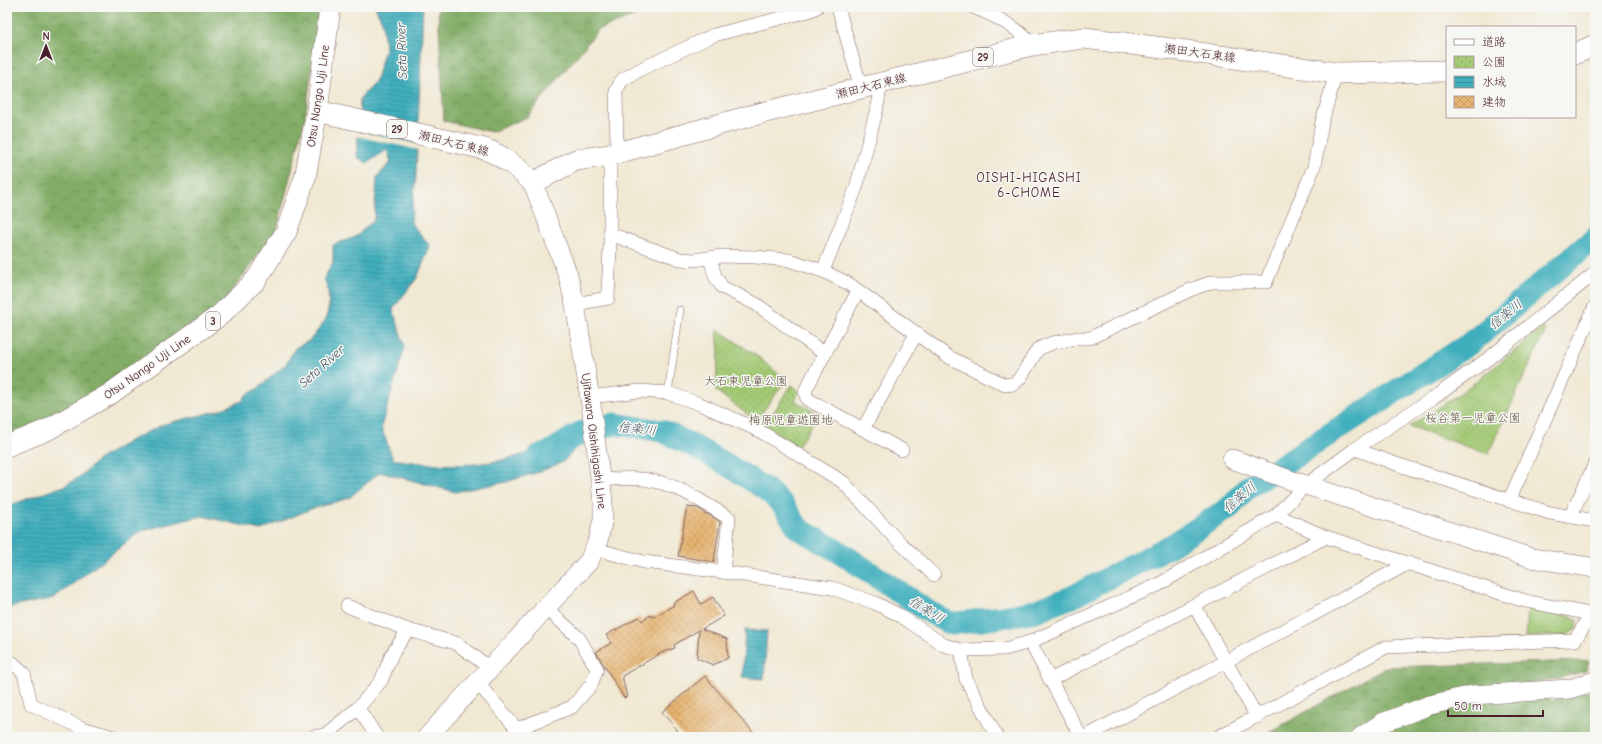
<svg xmlns="http://www.w3.org/2000/svg" width="1602" height="744" viewBox="0 0 1602 744" font-family="'Comic Neue','Klee One',sans-serif">
  <style>
    .forest { fill: url(#forest-crowns); stroke: #666648 }
    .park { fill: url(#park-dots); stroke: #767450 }
    .water { fill: url(#water-rules); stroke: #466774 }
    .pier { fill: #f0e8d2 }
    .lines { fill: none; stroke-linecap: round; stroke-linejoin: round }
    .river { stroke: #41afbd; stroke-width: 23 }
    .building { fill: url(#building-cross-hatch) }
    .lane-casing { stroke: #846565; stroke-width: 8 }
    .street-casing { stroke: #846565; stroke-width: 14 }
    .secondary-casing { stroke: #846565; stroke-width: 20 }
    .primary-casing { stroke: #846565; stroke-width: 22 }
    .lane { stroke: #fff; stroke-width: 7 }
    .street { stroke: #fff; stroke-width: 13 }
    .secondary { stroke: #fff; stroke-width: 19 }
    .primary { stroke: #fff; stroke-width: 21 }
    .labels { text-anchor: middle; stroke-width: 3; stroke-linejoin: round; paint-order: stroke }
    .shield { fill: #f6f6f2; stroke: #7e6067; stroke-width: 1 }
    .shield-label { font-size: 11px; font-weight: bold; fill: #4a1f2b }
    .street-label { font-size: 12px; fill: #4a1f2b; stroke: #f6f6f2 }
    .park-label { font-size: 12px; fill: #655241; stroke: #f6f6f2 }
    .water-label { font-size: 13px; font-style: italic; fill: #465965; stroke: #f6f6f2 }
    .neighbourhood-label { font-size: 13px; letter-spacing: 1px; fill: #4a1f2b; stroke: #f6f6f2 }
  </style>
  <defs>
    <pattern id="forest-crowns" width="20" height="18" patternUnits="userSpaceOnUse"><rect width="20" height="18" fill="#82ad66"/><path d="M2 6a3 3 0 1 1 6 0M12 15a3 3 0 1 1 6 0" fill="none" stroke="#6c8c54"/></pattern>
    <pattern id="park-dots" width="8" height="8" patternUnits="userSpaceOnUse"><rect width="8" height="8" fill="#a3c974"/><path d="M2 2h.1M6 6h.1" fill="none" stroke="#8eac65" stroke-width="1.8" stroke-linecap="round"/></pattern>
    <pattern id="water-rules" width="6" height="5" patternUnits="userSpaceOnUse"><rect width="6" height="5" fill="#41afbd"/><path d="M0 2.5h6" fill="none" stroke="#388e9a"/></pattern>
    <pattern id="building-cross-hatch" width="8" height="8" patternUnits="userSpaceOnUse"><rect width="8" height="8" fill="#e6b470"/><path d="M0 0l8 8M0 8l8-8" fill="none" stroke="#c79a61"/></pattern>
  </defs>
  <rect width="100%" height="100%" fill="#f6f6f2"/>
  <filter id="ink" filterUnits="userSpaceOnUse"><feTurbulence type="fractalNoise" baseFrequency=".025" numOctaves="2"/><feDisplacementMap in="SourceGraphic" scale="8" xChannelSelector="R" yChannelSelector="G"/><feConvolveMatrix kernelMatrix="1 2 1 2 8 2 1 2 1" color-interpolation-filters="sRGB"/></filter>
  <filter id="wash" filterUnits="userSpaceOnUse"><feTurbulence type="fractalNoise" baseFrequency=".012" numOctaves="4" result="noise"/><feDisplacementMap in="SourceGraphic" scale="16" xChannelSelector="R" yChannelSelector="G"/><feGaussianBlur stdDeviation="0.9" result="paint"/><feColorMatrix in="noise" values="0 0 0 0 0 0 0 0 0 0 0 0 0 0 0 0 0 1.4 0 .05"/><feComposite in="paint" operator="in"/></filter>
  <g filter="url(#wash)">
    <rect width="100%" height="100%" fill="#f0e8d2"/>
    <g class="forest">
      <path d="M7 7H321L305 118 277 229 220 307 50 423 7 440Z"/>
      <path d="M438 7H661L599 29 527 117 492 132 444 121Z"/>
      <path d="M1589 661 1586 671 1538 683 1550 701 1595 689V737H1261L1386 667Z"/>
    </g>
    <g class="park">
      <path d="M1542 328 1546 330 1488 454 1409 426C1457 399 1500 363 1542 328Z"/>
      <path d="M717 329 757 356 786 380 756 421 715 390 719 352Z"/>
      <path d="M791 385 799 391 795 401 819 414 798 446 764 427Z"/>
      <path d="M1528 607 1571 616 1577 620 1576 629 1567 635 1526 637Z"/>
    </g>
    <g class="water">
      <path d="M375 7H423L416 176 411 223 430 246 417 278 393 309 405 347 381 427 393 459C425 465 465 467 497 461 522 456 546 447 571 440L572 453 563 462 539 472 506 482 455 492 380 472 349 498 311 509 261 530 202 516 141 531 55 598 7 608V506L64 486 79 477 99 459 131 440 164 424 217 411 242 401 246 395 257 389 286 364 295 348 310 340 325 321 329 306 328 290 324 278 333 262V245L355 237 374 220 377 177 391 162 387 150 367 163 357 157 360 98 375 82 385 49 382 21Z"/>
      <path d="M745 630 767 631 764 679 742 677Z"/>
    </g>
    <path class="pier" d="M356 130 419 144V150L356 136Z"/>
    <g class="lines">
      <path class="river" d="M539 456 547 454 580 433 615 424 662 431 692 445 734 469 767 490 783 505 799 529 841 553 926 610 951 624 996 618 1035 611 1072 597 1172 545 1230 507 1248 487 1472 342 1595 238"/>
    </g>
    <g id="blocks">
      <g class="building">
        <path d="M687 507 697 508 704 512V514H708L720 522 714 562 678 556Z"/>
        <path d="M694 591 701 604 713 597 724 616 702 629 727 639 728 658 713 665 697 658 699 630 674 645 675 648 661 653 622 676 627 697 624 698 596 652 611 643 606 635 639 617 642 621 650 615 651 617 653 615 654 617 674 605 673 603Z"/>
        <path d="M705 676 757 737H683L662 712Z"/>
      </g>
    </g>
  </g>
  <g filter="url(#ink)">
    <use href="#blocks" fill-opacity="0" stroke="#846565" stroke-width="1"/>
    <g class="lines">
      <defs>
        <path id="lane" d="M668 393 680 310"/>
        <g id="street">
          <path d="M838 7 861 88"/>
          <path d="M973 7C993 15 1019 27 1032 45"/>
          <path d="M617 153 616 91 622 80 641 69 714 35 809 11 817 7"/>
          <path d="M610 234 680 259 694 260 722 256 755 257 789 260 823 271 849 284 947 356 1005 385 1014 384 1020 378 1038 349 1052 343 1077 338H1090L1190 290 1212 282H1266L1314 167 1322 122 1336 73"/>
          <path d="M710 258 715 276 722 287 756 304 825 354"/>
          <path d="M823 271 856 188 876 112 881 83"/>
          <path d="M858 291 805 391 807 399 902 450"/>
          <path d="M575 304 608 298 610 245V155"/>
          <path d="M590 397 640 391 668 393 700 404 758 430 843 482 895 538 934 575"/>
          <path d="M863 429 916 334"/>
          <path d="M1355 449 1399 465 1550 513 1595 521"/>
          <path d="M600 480C618 479 636 477 653 481 681 486 705 504 729 518L723 572"/>
          <path d="M1509 501 1595 306"/>
          <path d="M1276 515 1326 537 1525 601 1595 615"/>
          <path d="M1570 517 1595 464"/>
          <path d="M595 549 644 562 723 572 832 588 875 603 899 615 944 645 961 650 1005 649 1030 642 1158 585 1276 515 1306 485 1355 449 1439 394 1489 358 1595 273"/>
          <path d="M1194 605 1257 717"/>
          <path d="M347 606 408 630 456 643 490 668"/>
          <path d="M1030 642 1081 737"/>
          <path d="M961 650 966 679 997 737"/>
          <path d="M13 663 24 673 31 704 82 728 114 737"/>
          <path d="M1050 680 1326 537"/>
          <path d="M477 682 517 729 514 735"/>
          <path d="M358 708 377 737"/>
          <path d="M517 729 572 707 591 685 597 669 579 638 546 608"/>
          <path d="M313 737 325 735 358 708 381 681 392 654 408 630"/>
          <path d="M1085 737 1409 563"/>
          <path d="M1218 737 1386 647 1575 640 1591 614"/>
        </g>
        <g id="secondary">
          <path d="M1232 459 1290 480 1532 558 1595 568"/>
          <path d="M427 737 589 561 598 541 603 519V501L591 405 575 304 568 275 533 183"/>
          <path d="M1361 737 1382 723 1430 705 1472 695 1570 689 1595 681"/>
        </g>
        <g id="primary">
          <path d="M1575 54 1595 45"/>
          <path d="M317 111 485 149C505 157 517 167 533 183L576 160 610 155 746 117 1032 45 1084 38 1179 50 1336 73 1447 71"/>
          <path d="M7 446 47 430 110 394 220 315 256 280 286 232 305 178 317 111 330 7"/>
        </g>
      </defs>
      <use href="#lane" class="lane-casing"/>
      <use href="#street" class="street-casing"/>
      <use href="#secondary" class="secondary-casing"/>
      <use href="#primary" class="primary-casing"/>
      <use href="#lane" class="lane"/>
      <use href="#street" class="street"/>
      <use href="#secondary" class="secondary"/>
      <use href="#primary" class="primary"/>
    </g>
  </g>
  <g class="labels">
    <g class="shield">
      <rect x="973" y="48" width="20" height="18" rx="3"/>
      <rect x="387" y="120" width="20" height="18" rx="3"/>
      <rect x="206" y="312" width="14" height="18" rx="3"/>
    </g>
    <g class="shield-label">
      <text x="983" y="61">29</text>
      <text x="397" y="133">29</text>
      <text x="213" y="325">3</text>
    </g>
    <g class="street-label">
      <text transform="translate(1200 53) rotate(8)" y="4">瀬田大石東線</text>
      <text transform="translate(871 86) rotate(-14)" y="4">瀬田大石東線</text>
      <text transform="translate(318 96) rotate(-82)" y="4">Otsu Nango Uji Line</text>
      <text transform="translate(454 143) rotate(14)" y="4">瀬田大石東線</text>
      <text transform="translate(147 367) rotate(-35)" y="4">Otsu Nango Uji Line</text>
      <text transform="translate(594 441) rotate(83)" y="4">Ujitawara Oishihigashi Line</text>
    </g>
    <g class="park-label">
      <text x="746" y="385">大石東児童公園</text>
      <text x="1473" y="422">桜谷第一児童公園</text>
      <text x="791" y="424">梅原児童遊園地</text>
    </g>
    <g class="water-label">
      <text transform="translate(401 51) rotate(-92)" y="5">Seta River</text>
      <text transform="translate(1505 314) rotate(-40)" y="5">信楽川</text>
      <text transform="translate(321 366) rotate(-42)" y="5">Seta River</text>
      <text transform="translate(637 428) rotate(6)" y="5">信楽川</text>
      <text transform="translate(1239 497) rotate(-41)" y="5">信楽川</text>
      <text transform="translate(927 609) rotate(31)" y="5">信楽川</text>
    </g>
    <g class="neighbourhood-label">
      <text x="1029" y="182">OISHI-HIGASHI<tspan x="1029" dy="15">6-CHOME</tspan></text>
    </g>
  </g>
  <rect width="1602" height="744" fill="none" stroke="#f6f6f2" stroke-width="24"/>
  <rect x="1446" y="26" width="130" height="92" fill="#f6f6f2" stroke="#b1a0a2"/>
  <rect x="1454" y="39" width="20" height="6" fill="#ffffff" stroke="#b1a0a2"/>
  <text x="1482" y="46" font-size="12" fill="#4a1f2b">道路</text>
  <rect x="1454" y="56" width="20" height="12" fill="url(#park-dots)" stroke="#b1a0a2"/>
  <text x="1482" y="66" font-size="12" fill="#4a1f2b">公園</text>
  <rect x="1454" y="76" width="20" height="12" fill="url(#water-rules)" stroke="#b1a0a2"/>
  <text x="1482" y="86" font-size="12" fill="#4a1f2b">水域</text>
  <rect x="1454" y="96" width="20" height="12" fill="url(#building-cross-hatch)" stroke="#b1a0a2"/>
  <text x="1482" y="106" font-size="12" fill="#4a1f2b">建物</text>
  <g transform="translate(46 46)" stroke="#f6f6f2" stroke-width="3" paint-order="stroke">
  <path d="M0-3L7 15L0 10L-7 15Z" fill="#4a1f2b"/>
  <text y="-6" font-size="11" font-weight="bold" text-anchor="middle" fill="#4a1f2b">N</text>
  </g>
  <path d="M1448 710v6h95v-6" fill="none" stroke="#4a1f2b" stroke-width="2"/>
  <text x="1454" y="710" font-size="12" fill="#4a1f2b" stroke="#f6f6f2" stroke-width="3" paint-order="stroke">50 m</text>
</svg>
